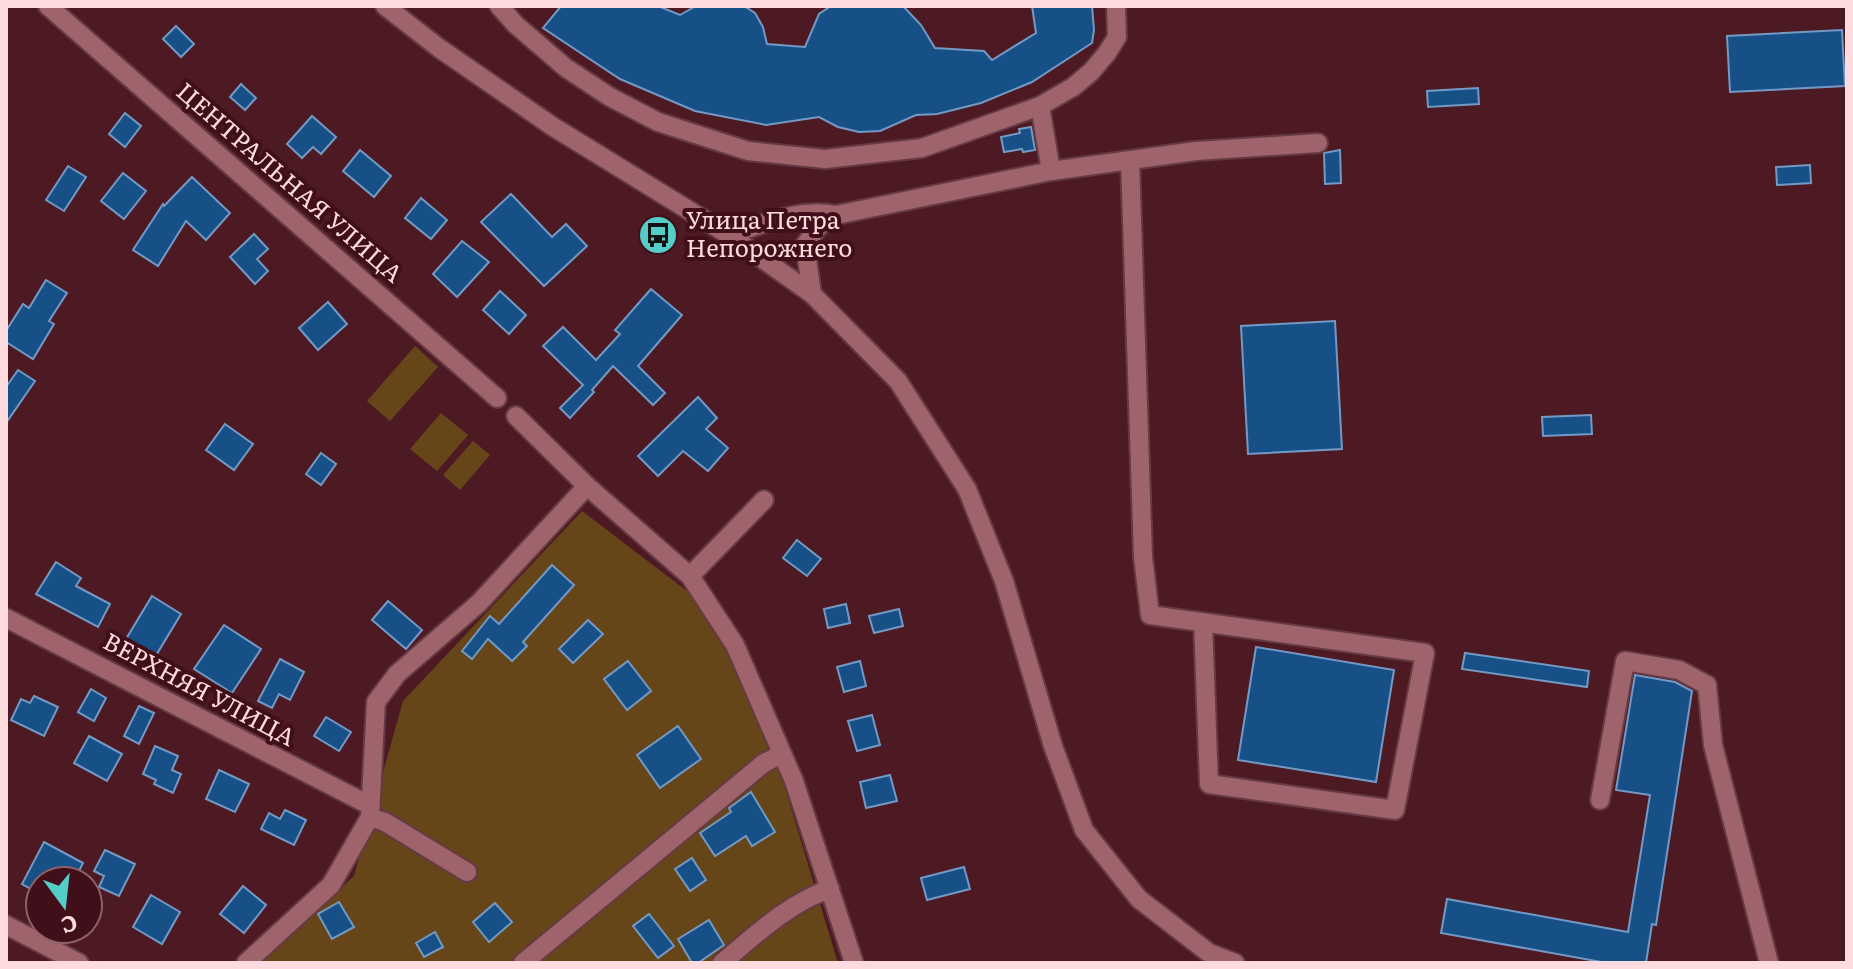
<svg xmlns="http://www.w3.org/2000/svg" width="1853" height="969" viewBox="0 0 1853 969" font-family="Literata,serif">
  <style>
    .green { fill: #664619 }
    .building { fill: #175087; stroke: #7399c4; stroke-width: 2 }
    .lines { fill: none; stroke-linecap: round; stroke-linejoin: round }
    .minor-casing { stroke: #653a43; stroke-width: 22 }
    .minor { stroke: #9e636b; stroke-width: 18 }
    .labels { text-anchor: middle; stroke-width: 8; stroke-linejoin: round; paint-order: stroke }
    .street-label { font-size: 24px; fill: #fddbde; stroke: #410f1a }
    .poi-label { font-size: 24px; fill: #fddbde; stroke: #410f1a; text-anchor: start }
  </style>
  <rect width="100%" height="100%" fill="#4d1a24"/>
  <g class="green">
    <path d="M415 346 438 367 390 421 367 401Z"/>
    <path d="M441 413 468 435 437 471 410 449Z"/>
    <path d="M473 441 490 455 460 490 443 475Z"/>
    <path d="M582 511 721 617 783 782 838 963H260L354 876 403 701Z"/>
  </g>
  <g class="building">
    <path d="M561 6H658L680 15 696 6H744L755 13 763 27 767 44 805 47 819 14 831 6H903L921 25 935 48 984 51 992 60 1036 33 1032 6H1092L1094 30 1092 43 1032 82 981 103 937 114 916 115 880 131 859 132 838 127 819 117 766 125 695 111 620 79 543 28Z"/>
    <path d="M176 26 194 44 181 57 163 39Z"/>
    <path d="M1842 30 1845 86 1730 92 1727 36Z"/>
    <path d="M241 84 256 98 245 110 230 97Z"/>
    <path d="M1478 88 1479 104 1428 107 1427 91Z"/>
    <path d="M125 113 141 126 125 147 109 134Z"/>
    <path d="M312 116 336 137 321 154 313 147 302 158 287 144Z"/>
    <path d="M1031 127 1035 150 1023 152 1022 149 1004 152 1001 137 1020 133 1019 129Z"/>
    <path d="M360 150 391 176 374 197 343 171Z"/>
    <path d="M1340 150 1341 183 1325 184 1324 153Z"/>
    <path d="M1810 165 1811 183 1777 185 1776 167Z"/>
    <path d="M68 166 86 177 64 211 46 200Z"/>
    <path d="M123 173 146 191 124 219 101 201Z"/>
    <path d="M192 177 230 213 206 240 186 221 158 266 133 250 163 204 164 206Z"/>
    <path d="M511 194 552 237 566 224 587 246 544 286 481 222Z"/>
    <path d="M421 198 447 220 431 239 405 218Z"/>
    <path d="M254 234 268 249 257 259 268 271 255 284 230 257Z"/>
    <path d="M462 241 489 262 457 297 433 274Z"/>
    <path d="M46 280 67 293 49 321 54 324 33 359 6 342V331L23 304 29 308Z"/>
    <path d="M651 289 682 315 638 366 665 393 653 405 613 366 592 390 594 392 570 418 560 408 583 385 543 346 563 327 596 360 620 334 615 330Z"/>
    <path d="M500 291 526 315 509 334 483 310Z"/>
    <path d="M328 302 347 324 318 350 299 328Z"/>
    <path d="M1335 321 1342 449 1248 454 1241 326Z"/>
    <path d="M18 370 35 381 6 423V387Z"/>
    <path d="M698 397 717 418 706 429 728 448 708 471 683 451 658 476 638 456Z"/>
    <path d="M1591 415 1592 434 1543 436 1542 417Z"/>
    <path d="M225 424 253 444 234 470 206 450Z"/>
    <path d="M321 453 336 464 321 485 306 474Z"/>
    <path d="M797 540 821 559 807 576 783 558Z"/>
    <path d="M56 562 81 578 76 586 110 604 98 627 36 594Z"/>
    <path d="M552 565 574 585 523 642 527 646 512 661 488 639 472 659 462 651 490 616 499 624Z"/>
    <path d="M152 596 181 614 152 662 123 644Z"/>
    <path d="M388 601 422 630 406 649 372 620Z"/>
    <path d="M846 604 850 623 828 628 824 609Z"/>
    <path d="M899 609 903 626 874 633 869 616Z"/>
    <path d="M588 620 603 634 573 663 559 649Z"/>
    <path d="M224 625 261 649 232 693 194 669Z"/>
    <path d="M1256 647 1394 670 1376 782 1238 760Z"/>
    <path d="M1465 653 1589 671 1587 687 1462 669Z"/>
    <path d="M280 659 304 672 290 700 279 694 272 708 258 701Z"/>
    <path d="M628 661 651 691 627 710 604 679Z"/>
    <path d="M860 661 866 686 844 692 837 667Z"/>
    <path d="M1635 675 1675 682 1692 691 1656 925 1652 924 1646 963H1607L1441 933 1447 899 1628 932 1650 795 1616 790Z"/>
    <path d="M91 689 106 698 94 721 78 712Z"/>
    <path d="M34 696 58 707 44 736 11 720 21 699 30 703Z"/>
    <path d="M139 706 154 713 139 744 124 736Z"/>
    <path d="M872 715 880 745 857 751 848 721Z"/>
    <path d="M326 717 351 732 339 751 314 736Z"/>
    <path d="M678 726 701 759 660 788 637 755Z"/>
    <path d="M89 736 122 754 107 781 74 763Z"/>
    <path d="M155 746 178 756 172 770 181 774 173 793 154 784 156 780 143 774Z"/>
    <path d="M219 770 249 784 235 812 206 799Z"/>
    <path d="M890 775 897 801 866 808 860 782Z"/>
    <path d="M751 792 775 832 752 846 746 836 715 856 700 833 731 812 729 808Z"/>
    <path d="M285 810 306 820 294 845 261 829 269 813 280 819Z"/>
    <path d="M44 842 83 863 74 881H40V894L22 884Z"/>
    <path d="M105 850 135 864 119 896 99 887 104 876 94 871Z"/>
    <path d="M692 858 706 880 690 891 675 869Z"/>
    <path d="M964 867 970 889 927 900 921 878Z"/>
    <path d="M243 886 266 905 244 933 220 914Z"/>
    <path d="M151 895 180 912 162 944 133 927Z"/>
    <path d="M339 902 354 927 332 939 318 914Z"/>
    <path d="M495 903 512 922 489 942 473 922Z"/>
    <path d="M649 914 674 946 658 958 633 926Z"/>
    <path d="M709 920 724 945 698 963H692L678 939Z"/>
    <path d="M435 932 443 947 424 957 416 943Z"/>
  </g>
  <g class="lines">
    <defs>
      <g id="minor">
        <path d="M48 6 497 398"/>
        <path d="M385 6 439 48 552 126 729 235 812 294 898 381 967 489 1004 581 1053 746 1084 830 1139 899 1209 953 1235 963"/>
        <path d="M499 6 516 25 566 68 610 97 658 122 748 151 825 159 922 148 1040 106 1073 87 1091 72 1107 53 1117 37 1116 6"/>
        <path d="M1040 106 1051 171"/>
        <path d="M1130 160 1143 557 1150 615 1425 653 1395 810 1209 784 1203 622"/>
        <path d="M729 235C763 224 800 208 836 215"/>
        <path d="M812 294 805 245 819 226 836 215 1051 171 1196 151 1318 143"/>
        <path d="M516 416 587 486 690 576 735 645 794 781 854 963"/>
        <path d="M690 576 764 500"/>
        <path d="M6 618 369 805"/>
        <path d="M1600 800 1625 661 1679 670 1707 685 1713 745 1769 963"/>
        <path d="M370 817 385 822 467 872"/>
        <path d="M6 925 79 963"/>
        <path d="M246 963 331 885 370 817 376 702 397 674 479 603 587 486"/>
        <path d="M523 963 764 763 782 754"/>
        <path d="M722 963C754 936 790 902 830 889"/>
      </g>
    </defs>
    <use href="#minor" class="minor-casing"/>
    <use href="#minor" class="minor"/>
  </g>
  <defs>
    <symbol id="bus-disc" viewBox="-11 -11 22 22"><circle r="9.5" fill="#54cdc8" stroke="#410f1a"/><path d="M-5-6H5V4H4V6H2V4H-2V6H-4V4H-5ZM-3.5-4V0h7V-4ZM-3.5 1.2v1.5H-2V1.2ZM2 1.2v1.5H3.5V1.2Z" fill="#111"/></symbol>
  </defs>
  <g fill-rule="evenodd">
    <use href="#bus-disc" x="636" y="213" width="44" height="44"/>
  </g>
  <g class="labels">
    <g class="street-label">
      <text transform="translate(289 183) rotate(41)" y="8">ЦЕНТРАЛЬНАЯ УЛИЦА</text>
      <text transform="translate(199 690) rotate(28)" y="8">ВЕРХНЯЯ УЛИЦА</text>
    </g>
    <g class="poi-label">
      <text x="686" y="229">Улица Петра<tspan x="686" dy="28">Непорожнего</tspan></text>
    </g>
  </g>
  <rect width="1853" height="969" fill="none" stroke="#fddbde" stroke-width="16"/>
  <g transform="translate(64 905) rotate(165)"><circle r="38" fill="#410f1a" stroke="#8c6168" stroke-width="2"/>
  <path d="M0-6L14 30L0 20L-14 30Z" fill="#54cdc8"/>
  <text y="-12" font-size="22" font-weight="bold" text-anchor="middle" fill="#fddbde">С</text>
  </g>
</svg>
